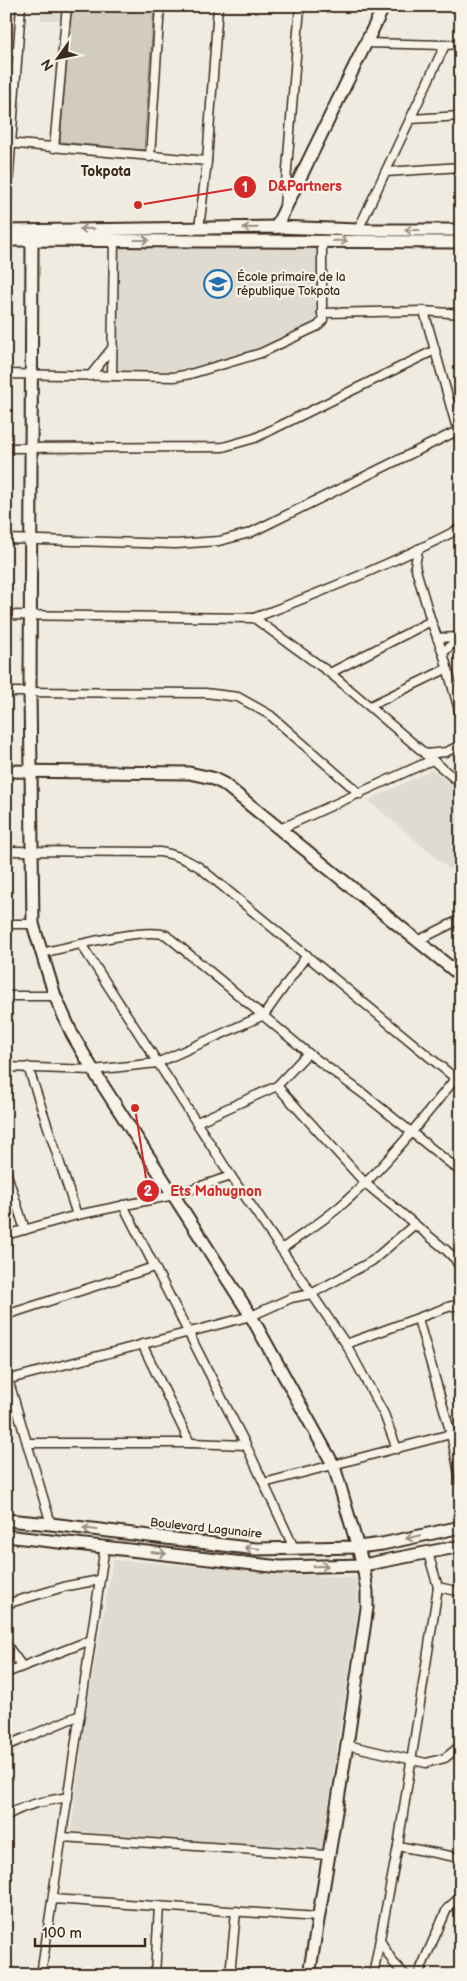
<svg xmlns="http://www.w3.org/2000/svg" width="467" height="1981" viewBox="0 0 467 1981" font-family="'Balsamiq Sans',sans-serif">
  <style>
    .built { fill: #e0dbd0 }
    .green { fill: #d1cbc0; stroke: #867a6f }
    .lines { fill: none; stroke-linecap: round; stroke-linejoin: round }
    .street-casing { stroke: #3b2a1e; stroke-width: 11 }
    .secondary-casing { stroke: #3b2a1e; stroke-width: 15 }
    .street { stroke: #f7f3e8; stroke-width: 8 }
    .secondary { stroke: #f7f3e8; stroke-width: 11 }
    .oneway { stroke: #998e83 }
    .labels { text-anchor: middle; stroke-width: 4.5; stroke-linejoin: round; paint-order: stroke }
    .poi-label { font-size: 12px; fill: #3b2a1e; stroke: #f7f3e8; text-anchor: start }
    .street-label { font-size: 12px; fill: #3b2a1e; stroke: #f7f3e8 }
    .neighbourhood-label { font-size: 14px; font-weight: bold; fill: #3b2a1e; stroke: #f7f3e8 }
    .leader { fill: none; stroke: #d62828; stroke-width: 2 }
    .callout-dot { fill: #d62828; stroke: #f7f3e8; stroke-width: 2 }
    .mark-label { font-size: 15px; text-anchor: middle; font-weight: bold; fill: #fff }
    .callout-label { font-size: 14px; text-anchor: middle; font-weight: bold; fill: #d62828; stroke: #f7f3e8; stroke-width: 4.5; stroke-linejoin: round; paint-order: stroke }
  </style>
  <rect width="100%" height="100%" fill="#efebe0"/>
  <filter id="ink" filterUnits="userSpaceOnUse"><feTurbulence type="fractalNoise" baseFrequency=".02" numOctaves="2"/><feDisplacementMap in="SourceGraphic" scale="10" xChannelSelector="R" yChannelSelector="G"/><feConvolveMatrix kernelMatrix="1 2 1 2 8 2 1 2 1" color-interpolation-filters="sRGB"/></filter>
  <g filter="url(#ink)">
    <g class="built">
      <rect x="41" y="6" width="22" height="14"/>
      <path d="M119 241 320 246 317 322 264 347 169 374 114 372Z"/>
      <path d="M432 770 461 792V879L368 800Z"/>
      <path d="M113 1560 357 1578 358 1611 322 1848 162 1839 71 1831 85 1718Z"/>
    </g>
    <path class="green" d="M71 6H154L144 150 60 142Z"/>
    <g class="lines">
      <defs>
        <g id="street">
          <path d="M366 43 445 45 461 44"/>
          <path d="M6 52H18"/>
          <path d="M411 119 461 116"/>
          <path d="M7 143 207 161"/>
          <path d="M54 148 67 6"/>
          <path d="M150 157 160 6"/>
          <path d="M386 172 461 167"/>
          <path d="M284 207 300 6"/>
          <path d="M6 213 21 6"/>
          <path d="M199 229 207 161 218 6"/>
          <path d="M358 230 445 45"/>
          <path d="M322 241V313"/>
          <path d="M424 311 461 443"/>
          <path d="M6 374 174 377 190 374 261 353 318 326 323 320 322 313 424 311 461 314"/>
          <path d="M90 376 113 347"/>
          <path d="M112 376 114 240"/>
          <path d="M6 448 223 447 255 438 435 350"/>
          <path d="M6 539 176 544 219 541 250 533 457 431"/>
          <path d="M418 549 415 566 431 621 443 653 461 717"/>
          <path d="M6 615 254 618 330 673 461 784"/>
          <path d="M254 618C325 591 394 563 461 528"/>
          <path d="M437 638 457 637"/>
          <path d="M443 653 461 635"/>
          <path d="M330 673 431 621"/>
          <path d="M6 692 205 693 238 697 270 715 360 794"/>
          <path d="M370 706 446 669"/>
          <path d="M425 754 446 752 461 745"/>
          <path d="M280 829 432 760"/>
          <path d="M6 851 160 852C175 854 186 859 199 867L461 1083"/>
          <path d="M6 924H33"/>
          <path d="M417 941 461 919"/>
          <path d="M81 944 231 1176 346 1344 384 1414 397 1449"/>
          <path d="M42 953C68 947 143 927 166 935L308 1053 365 1095 461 1172"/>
          <path d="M6 996H55"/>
          <path d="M6 1067 93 1070 157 1063 264 1015 307 955"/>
          <path d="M28 1067 77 1215"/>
          <path d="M277 1086 365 1183 446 1250 455 1259 461 1270"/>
          <path d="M197 1122 277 1086 308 1053"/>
          <path d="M6 1171 25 1230"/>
          <path d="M123 1205 246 1445 294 1548"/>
          <path d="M6 1235 77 1215 174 1195 231 1176"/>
          <path d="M282 1249C303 1233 327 1219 346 1201 387 1165 421 1121 455 1079"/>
          <path d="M6 1315 154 1267"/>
          <path d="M418 1319 451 1434 461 1483"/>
          <path d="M142 1344 190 1443"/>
          <path d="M346 1344 451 1306H461"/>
          <path d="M6 1372 51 1524"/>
          <path d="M6 1380 251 1316 291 1298 311 1294 372 1261 414 1225"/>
          <path d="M27 1443H190L246 1445"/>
          <path d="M264 1483 451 1434"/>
          <path d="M438 1587 461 1592"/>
          <path d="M6 1604 67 1586 100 1580"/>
          <path d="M6 1644 22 1666"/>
          <path d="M6 1673 91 1640"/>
          <path d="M347 1745 426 1763 445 1758 460 1746"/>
          <path d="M6 1746 80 1715"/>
          <path d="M6 1816C25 1804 46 1801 68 1797"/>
          <path d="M62 1837 327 1855"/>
          <path d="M398 1846 461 1858"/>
          <path d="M53 1899 318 1917"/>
          <path d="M381 1942 393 1962 405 1975"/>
          <path d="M41 1975 105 1546"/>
          <path d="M155 1975 159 1906"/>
          <path d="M230 1975 236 1911"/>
          <path d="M373 1975 398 1846 438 1587 428 1553"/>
          <path d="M418 1975 447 1909 461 1896"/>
        </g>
        <g id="secondary">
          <path d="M276 227 384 6"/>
          <path d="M6 231 276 227 358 230H461"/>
          <path d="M6 240 461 242"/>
          <path d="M32 240 30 692 33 924 55 996 72 1034 93 1070 251 1316 334 1466 363 1565 367 1592V1608L347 1745 309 1975"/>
          <path d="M6 771 189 773 212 778 224 784 461 976"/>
          <path d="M6 1520 51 1524 256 1549 358 1547 382 1544 461 1527"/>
          <path d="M6 1536 280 1567 363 1565 461 1546"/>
        </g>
      </defs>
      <use href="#street" class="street-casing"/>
      <use href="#secondary" class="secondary-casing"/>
      <use href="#street" class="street"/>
      <use href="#secondary" class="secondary"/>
    </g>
    <defs><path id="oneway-shaft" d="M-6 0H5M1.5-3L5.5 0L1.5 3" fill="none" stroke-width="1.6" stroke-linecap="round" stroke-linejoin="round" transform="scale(1.25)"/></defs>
    <g class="oneway">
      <use href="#oneway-shaft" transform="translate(250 228) rotate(179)"/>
      <use href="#oneway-shaft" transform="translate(87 229) rotate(179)"/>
      <use href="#oneway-shaft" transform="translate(412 230) rotate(180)"/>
      <use href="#oneway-shaft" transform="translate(142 240)"/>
      <use href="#oneway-shaft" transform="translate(340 241) rotate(1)"/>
      <use href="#oneway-shaft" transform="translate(90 1529) rotate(-173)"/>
      <use href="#oneway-shaft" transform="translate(413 1537) rotate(167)"/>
      <use href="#oneway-shaft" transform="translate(252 1548) rotate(-175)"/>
      <use href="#oneway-shaft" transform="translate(159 1553) rotate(7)"/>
      <use href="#oneway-shaft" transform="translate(321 1566) rotate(-2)"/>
    </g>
  </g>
  <defs>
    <symbol id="school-ring" viewBox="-11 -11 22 22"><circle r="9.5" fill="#f7f3e8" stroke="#1f6fb2" stroke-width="1.5"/><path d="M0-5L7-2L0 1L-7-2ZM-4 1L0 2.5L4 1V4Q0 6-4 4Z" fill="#1f6fb2"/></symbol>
  </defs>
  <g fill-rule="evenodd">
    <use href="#school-ring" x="202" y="268" width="32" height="32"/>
  </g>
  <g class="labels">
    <g class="poi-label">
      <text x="237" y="281">École primaire de la<tspan x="237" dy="14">république Tokpota</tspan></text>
    </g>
    <g class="street-label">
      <text transform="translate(206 1528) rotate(6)" y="4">Boulevard Lagunaire</text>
    </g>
    <g class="neighbourhood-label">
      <text x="106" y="176">Tokpota</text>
    </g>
  </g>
  <path class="leader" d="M138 205L245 187M135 1108L148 1191"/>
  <g class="callout-dot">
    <circle cx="138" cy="205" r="5"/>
    <circle cx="135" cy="1108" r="5"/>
    <circle cx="245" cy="187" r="12"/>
    <circle cx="148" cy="1191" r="12"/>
  </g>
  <g class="mark-label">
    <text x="245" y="192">1</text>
    <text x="148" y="1196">2</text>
  </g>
  <g class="callout-label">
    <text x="305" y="191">D&amp;Partners</text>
    <text x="216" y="1196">Ets Mahugnon</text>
  </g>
  <rect width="467" height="1981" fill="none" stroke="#f7f3e8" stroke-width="25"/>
  <rect x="12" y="12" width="442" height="1956" fill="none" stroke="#3b2a1e" stroke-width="2" filter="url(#ink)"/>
  <g transform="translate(58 58) rotate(237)" stroke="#f7f3e8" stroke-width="4" paint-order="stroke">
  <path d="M0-4L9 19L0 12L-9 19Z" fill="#3b2a1e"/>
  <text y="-8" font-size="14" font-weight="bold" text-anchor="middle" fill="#3b2a1e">N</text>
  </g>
  <path d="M35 1938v8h110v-8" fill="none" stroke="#3b2a1e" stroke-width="2.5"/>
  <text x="42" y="1938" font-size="15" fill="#3b2a1e" stroke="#f7f3e8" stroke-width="4" paint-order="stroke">100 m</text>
</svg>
